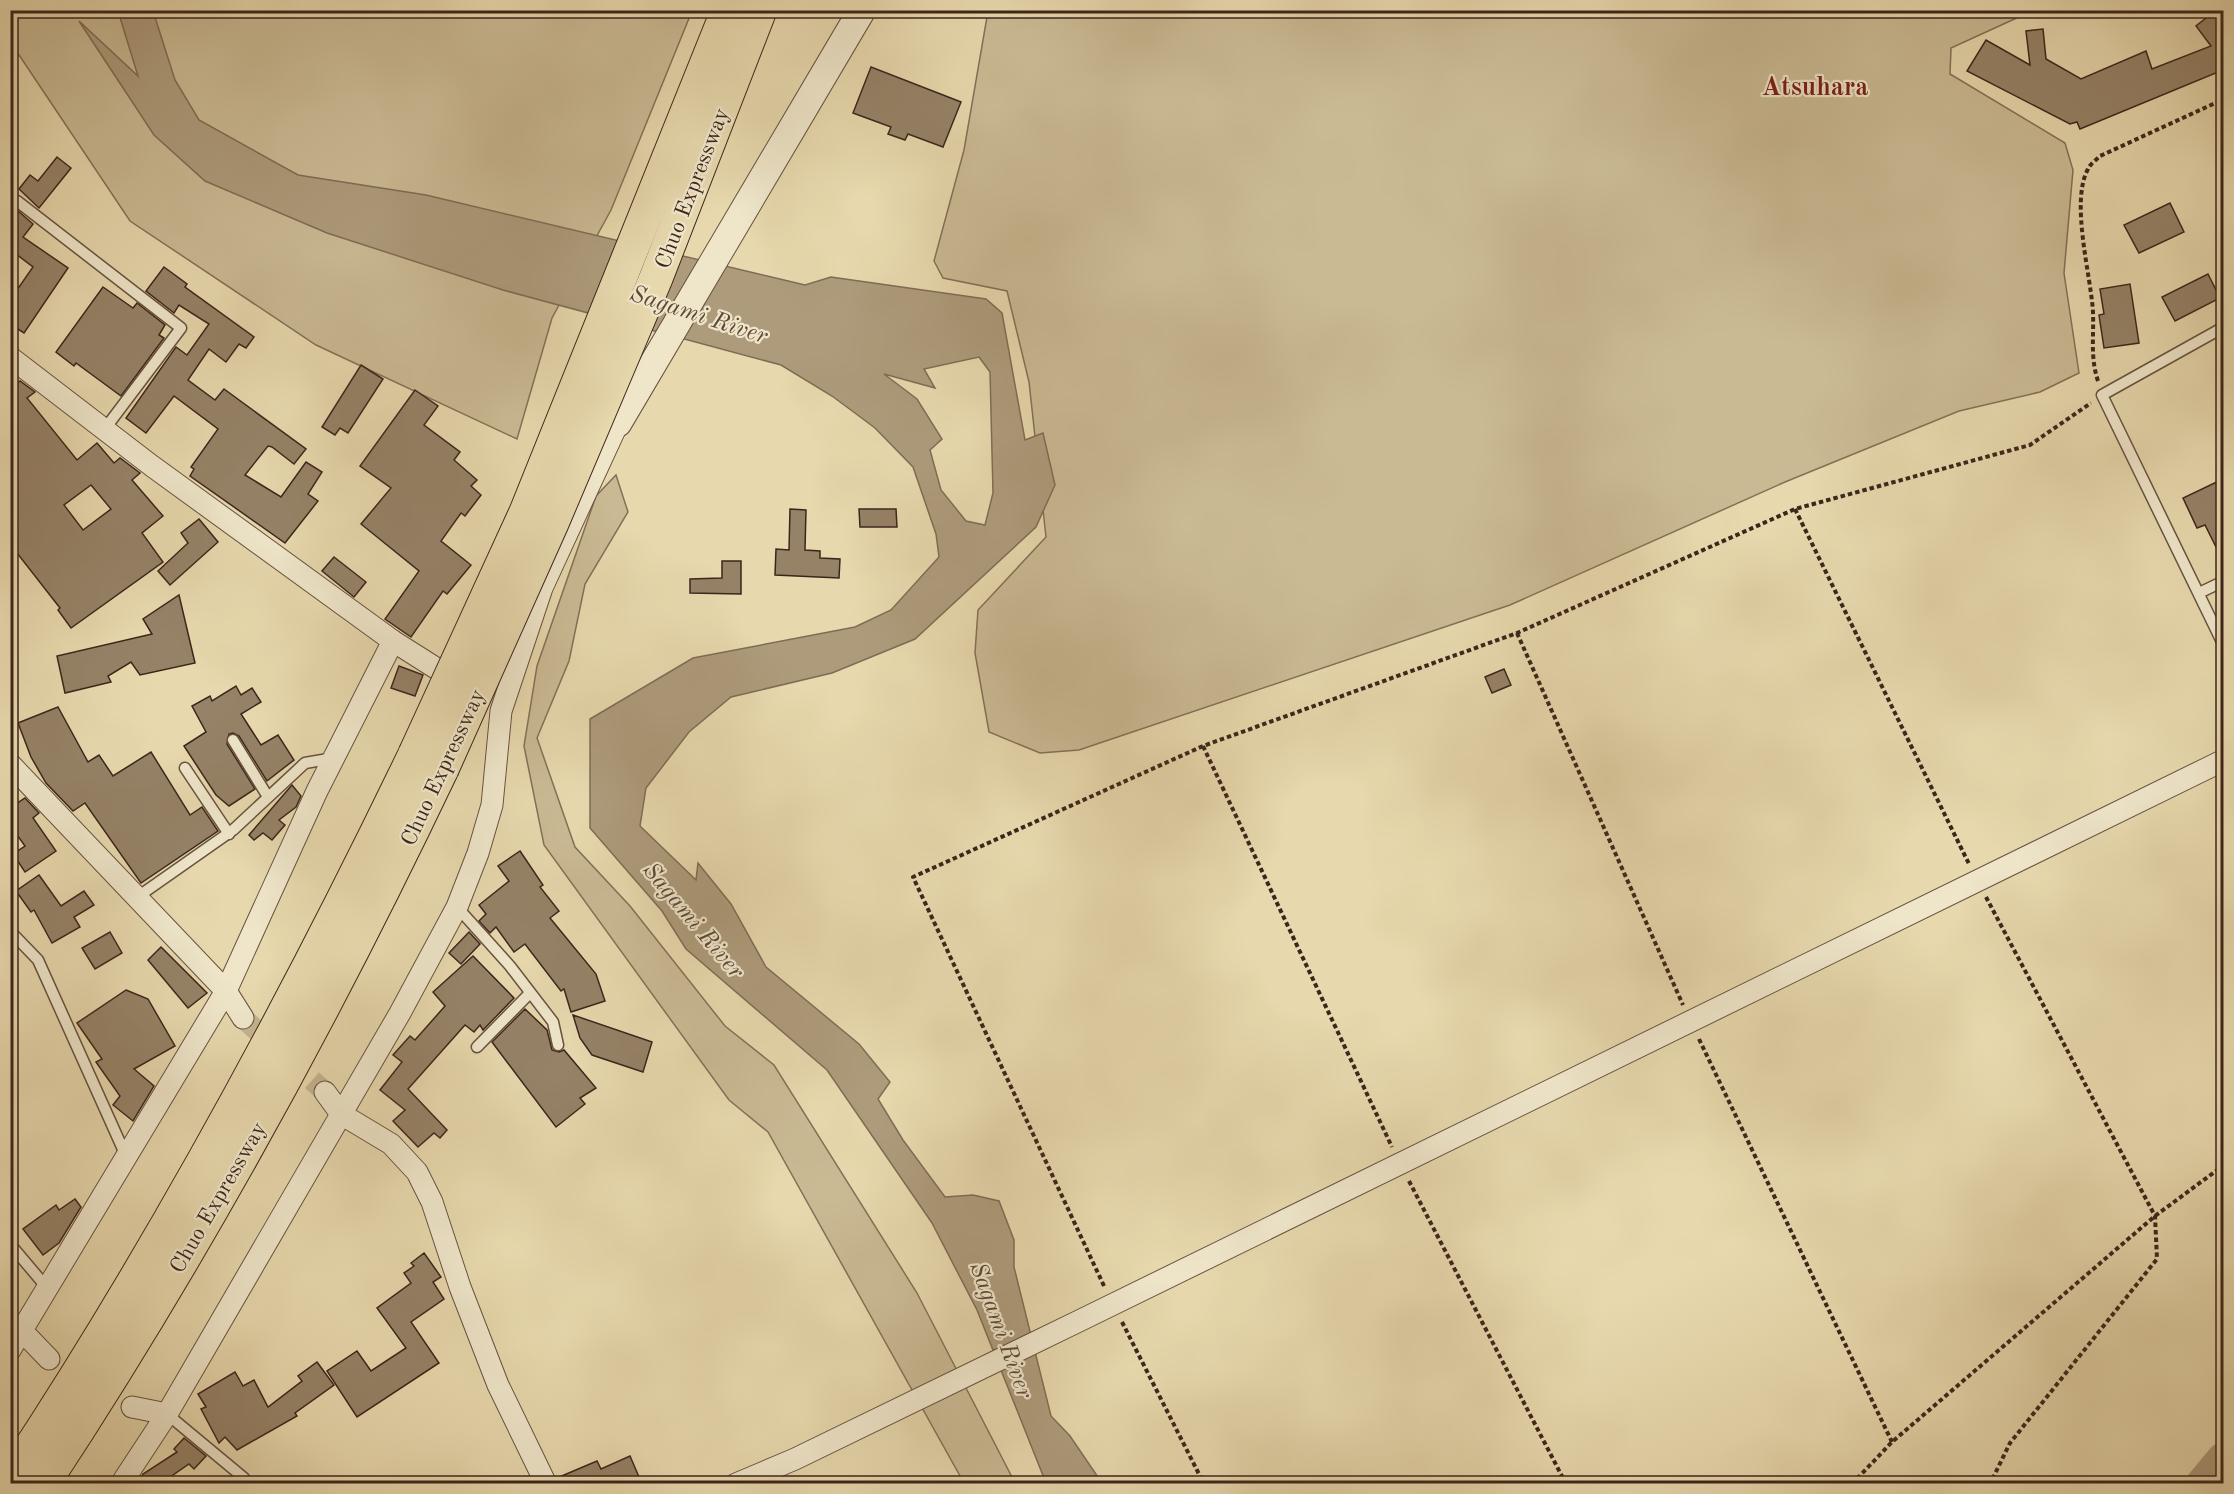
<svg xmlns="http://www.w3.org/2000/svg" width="2234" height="1494" viewBox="0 0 2234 1494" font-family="'Old Standard TT',serif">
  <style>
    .green { fill: #caba94; stroke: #847058; stroke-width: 1.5 }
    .water { fill: #ad9b7b; stroke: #806c55; stroke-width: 1.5; fill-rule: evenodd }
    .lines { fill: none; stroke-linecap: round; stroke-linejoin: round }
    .river { stroke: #ad9b7b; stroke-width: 36 }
    .building { fill: #958267; stroke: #3d251b; stroke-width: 1.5; fill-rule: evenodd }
    .minor-tunnel { stroke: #c5b490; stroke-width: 21; stroke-dasharray: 21 10; stroke-linecap: butt }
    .service-casing { stroke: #685240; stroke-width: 13 }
    .minor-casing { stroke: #685240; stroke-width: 23 }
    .tertiary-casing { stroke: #685240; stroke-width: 29 }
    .motorway-casing { stroke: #3d251b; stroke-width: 35 }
    .path { stroke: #3d251b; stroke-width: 4; stroke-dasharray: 4.5 3; stroke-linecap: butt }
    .service { stroke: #efe6ca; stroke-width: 10 }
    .minor { stroke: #efe6ca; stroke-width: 21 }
    .tertiary { stroke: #efe6ca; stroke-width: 27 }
    .motorway { stroke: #e7d8ad; stroke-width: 33 }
    .motorway-bridge-casing { stroke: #3d251b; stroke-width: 35; stroke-linecap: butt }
    .motorway-bridge { stroke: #e7d8ad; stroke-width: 33 }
    .labels { text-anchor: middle; stroke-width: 4.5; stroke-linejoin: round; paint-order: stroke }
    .street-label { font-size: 22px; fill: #3d251b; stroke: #efe6ca }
    .water-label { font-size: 24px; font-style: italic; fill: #5f4838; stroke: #efe6ca }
    .quarter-label { font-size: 26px; font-weight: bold; fill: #7a1f14; stroke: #efe6ca }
  </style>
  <rect width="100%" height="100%" fill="#e7d8ad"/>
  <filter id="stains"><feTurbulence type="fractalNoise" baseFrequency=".00333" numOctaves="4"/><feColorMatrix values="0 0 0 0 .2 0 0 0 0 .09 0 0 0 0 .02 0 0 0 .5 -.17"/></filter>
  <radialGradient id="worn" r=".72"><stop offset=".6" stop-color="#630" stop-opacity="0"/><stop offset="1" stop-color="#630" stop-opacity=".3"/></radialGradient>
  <g class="green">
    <path d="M10 11H692L611 210 552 318 517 439 316 345 130 221 11 43Z"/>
    <path d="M988 11H2032L1951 48 1950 74 2065 143 2073 170 2064 273 2079 373 2040 392 1959 411 1785 482 1510 605 1079 750 1040 753 989 732 975 653 978 610 1046 537 1029 382 1007 291 943 278 934 261 964 150Z"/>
    <path d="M616 475 628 512 585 584 569 661 537 738 575 847 630 906 725 1026 774 1065 917 1293 1015 1483H964L768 1132 729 1100 544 845 524 746 537 666 596 496Z"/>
  </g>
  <path class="water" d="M118 11H153L175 80 199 120 298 175 426 195 805 285 831 277 986 299 1002 313 1025 440 1043 433 1055 485 1036 527 915 639 832 673 731 697 689 732 646 788 640 826 696 880 698 863 731 904 766 967 859 1044 890 1082 878 1099 903 1140 945 1197 973 1195 999 1201 1014 1240V1267L1051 1416 1070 1436 1102 1483H1046L977 1310 932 1223 827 1070 686 949 662 911 590 828V719L693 658 855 627 891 610 939 557 936 534 913 467 875 428 832 396 781 365 503 290 327 233 205 181 154 135 79 21 138 76ZM979 357 990 372 993 493 985 525 966 521 941 490 930 450 942 439 917 399 884 374 935 388 924 369Z"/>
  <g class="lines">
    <path class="river" d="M2204 1484 2224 1460"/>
  </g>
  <g class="building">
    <path d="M2215 11 2223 23V70L2080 129 2077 122 2070 124 1967 71 1986 40 2030 65 2026 31 2043 29 2046 59 2081 79 2146 51 2152 69 2211 46 2196 26Z"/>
    <path d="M871 67 961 102 943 147 908 134 905 140 888 134 891 127 853 113Z"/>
    <path d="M57 157 71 168 39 208 19 189 30 175 38 181Z"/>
    <path d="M2170 203 2184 232 2139 253 2124 225Z"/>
    <path d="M18 211 33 224 23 237 68 268 24 333 10 324V300L33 267 12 251 10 253V216Z"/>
    <path d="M164 267 187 284 185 287 254 337 246 348 239 344 226 362 209 349 188 380 215 400 224 389 306 449 294 464 272 447 268 446 245 475 281 497 306 462 322 472 308 494 318 501 285 543 190 476 194 469 191 467 218 429 174 396 146 433 126 418 176 347 187 355 209 324 179 305 174 313 146 291Z"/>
    <path d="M2208 274 2220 298 2175 321 2162 297Z"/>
    <path d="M2130 284 2139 343 2104 348 2099 315 2104 314 2100 289Z"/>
    <path d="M103 287 133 308 137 303 165 325 159 335 164 338 121 396 76 363 74 366 56 352Z"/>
    <path d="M361 365 383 379 348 433 340 428 335 435 322 427Z"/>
    <path d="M10 377 16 384 20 381 35 392 27 398 77 460 97 443 114 463 120 458 140 473 132 480 163 516 142 533 163 562 71 628 58 610 60 608 10 544ZM91 485 111 509 83 530 64 505Z"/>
    <path d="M415 390 438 406 424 425 460 452 454 460 477 480 471 486 481 495 465 516 461 513 441 541 471 565 447 594 443 591 411 637 385 619 419 571 361 524 391 488 360 466Z"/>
    <path d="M2223 479V561L2205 525 2197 528 2183 498Z"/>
    <path d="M790 509 806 510 805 550 820 551V558L840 559 839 578 775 575 776 549 789 550Z"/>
    <path d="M859 509H896L897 527H860Z"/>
    <path d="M199 519 218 542 170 585 158 571 188 543 181 533Z"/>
    <path d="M334 557 366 582 354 597 322 571Z"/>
    <path d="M722 561H741V594L690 593V579L722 578Z"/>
    <path d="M179 595 195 663 140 675 131 662 108 676 111 682 65 693 57 656 152 634 143 619Z"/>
    <path d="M399 666 423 675 415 696 391 688Z"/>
    <path d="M1504 669 1511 685 1492 693 1485 677Z"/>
    <path d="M236 686 241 695 252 688 261 702 241 714 261 745 278 735 294 760 267 781 239 736 233 733 229 734 227 744 255 789 229 806 216 795 184 746 206 732 192 706 210 696 212 701Z"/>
    <path d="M58 707 88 762 99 755 113 776 151 752 190 815 202 807 218 831 141 883 85 803 73 811 46 783 31 757 18 723Z"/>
    <path d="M292 785 301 796 296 807 279 820 285 825 272 840 263 833 254 840 249 835Z"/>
    <path d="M25 798 39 813 33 818 56 851 25 872 13 854 25 846 10 825V808Z"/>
    <path d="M520 851 543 885 540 887 559 911 550 918 596 974 605 1001 571 1012 564 989 561 991 525 944 514 952 496 927 490 933 479 921 486 914 479 905 509 881 498 866Z"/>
    <path d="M39 875 61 906 84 891 94 905 74 917 80 927 52 943 34 910 31 912 16 891Z"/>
    <path d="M110 932 122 953 95 969 82 948Z"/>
    <path d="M469 932 480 944 461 964 449 953Z"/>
    <path d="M161 947 207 993 188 1008 148 960Z"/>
    <path d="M473 956 514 998 483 1030 480 1025 474 1032 465 1025 408 1089 447 1130 440 1138 434 1133 418 1147 393 1121 405 1110 380 1090 402 1062 393 1055 410 1036 415 1040 445 1006 433 992Z"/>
    <path d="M126 990 148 999 175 1046 134 1069 154 1086 133 1121 113 1105 120 1096 96 1062 102 1059 77 1023Z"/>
    <path d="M525 1009 547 1030 552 1050 559 1052 564 1050 596 1088 580 1098 585 1104 556 1127 492 1042Z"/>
    <path d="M573 1015 652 1042 643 1072 592 1055 580 1038Z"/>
    <path d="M75 1199 81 1207 59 1243 43 1255 23 1229 56 1205 59 1210Z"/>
    <path d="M424 1253 441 1277 433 1282 444 1299 411 1322 439 1363 357 1417 327 1371 357 1351 371 1371 406 1348 377 1308 411 1283 404 1273 414 1266 411 1263Z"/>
    <path d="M317 1362 334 1385 295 1413 297 1416 237 1450 225 1437 219 1443 201 1409 206 1407 198 1394 235 1372 243 1386 254 1380 268 1407 302 1381 298 1376Z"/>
    <path d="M184 1438 206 1456 194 1469 189 1464 160 1484H137L143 1474 177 1452 174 1449Z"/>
    <path d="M630 1456 642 1484H559L557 1478 597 1461 601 1469Z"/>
  </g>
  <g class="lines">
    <path class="minor-tunnel" d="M243 1018 325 1092"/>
    <defs>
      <g id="service">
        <path d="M10 209 17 201 181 328 104 430"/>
        <path d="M2224 327 2102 395 2224 646"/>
        <path d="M2199 593 2224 581"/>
        <path d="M233 740 268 797"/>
        <path d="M185 768 229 834"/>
        <path d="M136 898 233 830 305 763 334 758"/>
        <path d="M457 907 510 966 553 1022 558 1045"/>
        <path d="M10 931 38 960 126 1156"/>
        <path d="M477 1047 530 993"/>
        <path d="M10 1244 48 1289"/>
        <path d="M167 1414 244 1478"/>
      </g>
      <g id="minor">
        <path d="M10 357 152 466 393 641 461 684"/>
        <path d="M10 764 226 991 243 1018"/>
        <path d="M325 1092 341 1114 391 1144 417 1172 432 1202 460 1287 498 1385 546 1484"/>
        <path d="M23 1332 49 1359"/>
        <path d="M10 1350 226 991 317 791 393 641"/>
        <path d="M132 1407 167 1414"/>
        <path d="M121 1484 167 1414 400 1013 457 907 478 853 492 805 501 711 542 588 618 423"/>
        <path d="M736 1484 795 1459 1079 1321 2224 760"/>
      </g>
      <path id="tertiary" d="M618 423 862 10"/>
      <g id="motorway">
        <path d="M10 1479C163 1248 295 1003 415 754"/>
        <path d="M43 1484C193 1256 325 1015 442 769"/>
      </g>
    </defs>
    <use href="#service" class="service-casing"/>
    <use href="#minor" class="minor-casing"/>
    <use href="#tertiary" class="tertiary-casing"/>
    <use href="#motorway" class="motorway-casing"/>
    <g class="path">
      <path d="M2098 381C2090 357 2094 336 2093 312 2091 276 2070 202 2088 169 2090 164 2096 160 2100 156L2224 99"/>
      <path d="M1795 509 1969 864"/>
      <path d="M1517 633 1683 1005"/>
      <path d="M1203 746 1392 1147"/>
      <path d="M1986 897 2155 1216 2157 1259 2010 1443 1990 1484"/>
      <path d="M1699 1039 1892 1442"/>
      <path d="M1409 1181 1566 1484"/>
      <path d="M1104 1286 913 877 1203 746 1517 633 1795 509 2030 445 2091 403"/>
      <path d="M1122 1322 1204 1484"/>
      <path d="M1852 1484 1892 1442 2155 1216 2224 1165"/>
    </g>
    <use href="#service" class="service"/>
    <use href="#minor" class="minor"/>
    <use href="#tertiary" class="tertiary"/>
    <use href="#motorway" class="motorway"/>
    <defs>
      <g id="motorway-bridge">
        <path d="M415 754 526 512 728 10"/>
        <path d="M442 769 552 523 656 278 760 10"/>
      </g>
    </defs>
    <use href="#motorway-bridge" class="motorway-bridge-casing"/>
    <use href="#motorway-bridge" class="motorway-bridge"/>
  </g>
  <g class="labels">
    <g class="street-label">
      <text transform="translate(691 188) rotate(-69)" y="8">Chuo Expressway</text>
      <text transform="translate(442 767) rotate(-65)" y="8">Chuo Expressway</text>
      <text transform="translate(217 1197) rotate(-60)" y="8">Chuo Expressway</text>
    </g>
    <g class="water-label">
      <text transform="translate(699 314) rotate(18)" y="8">Sagami River</text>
      <text transform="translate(694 920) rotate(50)" y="8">Sagami River</text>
      <text transform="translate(1002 1330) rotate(70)" y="8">Sagami River</text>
    </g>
    <g class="quarter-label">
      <text x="1815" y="95">Atsuhara</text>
    </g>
  </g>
  <rect width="2234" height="1494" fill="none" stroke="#e7d8ad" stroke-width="36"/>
  <rect x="12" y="12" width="2210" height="1470" fill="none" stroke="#3d251b" stroke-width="3"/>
  <rect x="18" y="18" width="2198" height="1458" fill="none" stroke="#3d251b" stroke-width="1.5"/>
  <rect width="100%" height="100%" filter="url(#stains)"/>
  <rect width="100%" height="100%" fill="url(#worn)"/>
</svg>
